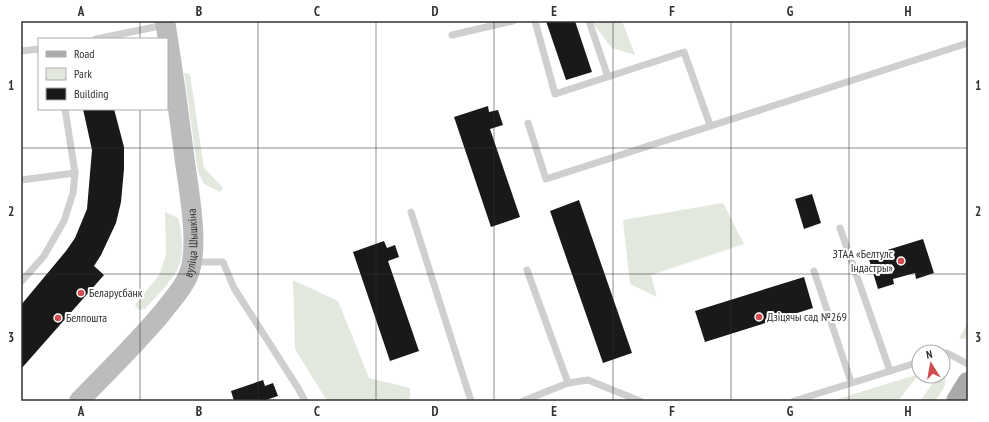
<svg xmlns="http://www.w3.org/2000/svg" width="989" height="422" viewBox="0 0 989 422" font-family="'PT Sans Narrow',sans-serif">
  <style>
    .green { fill: #e2e8dd }
    .building { fill: #191919 }
    .lines { fill: none; stroke-linecap: round; stroke-linejoin: round }
    .lane { stroke: #cfcfcf; stroke-width: 7 }
    .secondary { stroke: #bcbcbc; stroke-width: 20 }
    .primary { stroke: #aaa; stroke-width: 22 }
    .grid { fill: none; stroke: #323232; stroke-width: 1; stroke-opacity: 0.55 }
    .poi-dot { fill: #d04d51; stroke: #fff; stroke-width: 1.5 }
    .labels { text-anchor: middle; stroke-width: 4; stroke-linejoin: round; paint-order: stroke }
    .street-label { font-size: 12px; fill: #323232; stroke: #fff }
    .poi-label { font-size: 12px; fill: #323232; stroke: #fff; text-anchor: start }
    .neatline { fill: none; stroke: #323232; stroke-width: 1.5 }
    .grid-label { font-size: 13px; text-anchor: middle; font-weight: bold; fill: #323232 }
  </style>
  <rect width="100%" height="100%" fill="#fff"/>
  <g class="green">
    <path d="M591 21H622L635 55 612 48Z"/>
    <path d="M184 73 190 74 204 168 223 188 220 192 204 184 198 172Z"/>
    <path d="M723 203 744 244 651 275 657 297 630 284 623 220Z"/>
    <path d="M165 212 178 218C182 232 185 254 178 268 172 281 155 298 145 309L139 310 135 305 159 275 163 264 166 254Z"/>
    <path d="M293 280 338 301 369 378 410 388V401H327L295 349Z"/>
    <path d="M968 322V338L959 339Z"/>
    <path d="M919 374 898 401H831Z"/>
    <path d="M943 374C950 384 940 393 935 401H920L938 376H943Z"/>
  </g>
  <g class="building">
    <path d="M546 21H575L592 72 566 80Z"/>
    <path d="M488 106 489 112 498 110 503 125 490 129 520 217 491 227 454 117Z"/>
    <path d="M83 109H114L124 147V169L121 202 116 223 101 255 94 266 104 275 21 369V305L66 251 75 238 87 209 92 150Z"/>
    <path d="M812 194 821 223 804 229 795 199Z"/>
    <path d="M579 200 632 353 603 363 550 211Z"/>
    <path d="M923 239 934 273 916 279 915 273 893 279 894 284 878 289 868 256Z"/>
    <path d="M384 241 387 248 395 245 399 257 388 261 419 351 390 361 353 252Z"/>
    <path d="M804 277 813 308 705 342 695 311Z"/>
    <path d="M263 380 265 386 273 383 278 396 263 401H234L231 391Z"/>
  </g>
  <g class="lines">
    <g class="lane">
      <path d="M535 21 555 94 684 52 710 125"/>
      <path d="M589 21 608 77"/>
      <path d="M452 35 513 21"/>
      <path d="M96 39 165 25"/>
      <path d="M21 51 39 49"/>
      <path d="M528 123 546 179 968 43"/>
      <path d="M21 180 75 173"/>
      <path d="M411 212 471 401"/>
      <path d="M840 228 890 371"/>
      <path d="M193 262H223L234 288 298 388 305 401"/>
      <path d="M527 270 568 383"/>
      <path d="M814 271 851 382"/>
      <path d="M21 282 44 256 64 221 73 193 75 173 65 109"/>
      <path d="M943 354 947 353 968 364"/>
      <path d="M523 401 568 383 588 380 640 401"/>
      <path d="M794 401 919 362"/>
    </g>
    <path class="secondary" id="s1" d="M79 401C107 372 136 344 162 313 171 301 182 290 188 276 200 248 189 192 185 162 179 115 173 68 165 21"/>
    <path class="primary" d="M957 401 968 383"/>
  </g>
  <path class="grid" d="M140 21V39M258 21V401M376 21V401M494 21V401M613 21V401M731 21V401M849 21V401M140 109V401M21 148H968M21 274H968"/>
  <g class="poi-dot">
    <circle cx="901" cy="261" r="4"/>
    <circle cx="81" cy="293" r="4"/>
    <circle cx="759" cy="317" r="4"/>
    <circle cx="58" cy="318" r="4"/>
  </g>
  <g class="labels">
    <g class="street-label">
      <text dy="4" stroke="none"><textPath href="#s1" startOffset="200">вуліца Шышкіна</textPath></text>
    </g>
    <g class="poi-label">
      <text x="893" y="258" text-anchor="end">ЗТАА «Белтулс<tspan x="893" dy="14">Iндастры»</tspan></text>
      <text x="89" y="297">Беларусбанк</text>
      <text x="767" y="321">Дзіцячы сад №269</text>
      <text x="66" y="322">Белпошта</text>
    </g>
  </g>
  <rect width="989" height="422" fill="none" stroke="#ffffff" stroke-width="44"/>
  <rect x="38" y="38" width="130" height="72" fill="#ffffff" stroke="#adadad"/>
  <rect x="46" y="51" width="20" height="6" fill="#aaaaaa" stroke="#adadad"/>
  <text x="74" y="58" font-size="12" fill="#323232">Road</text>
  <rect x="46" y="68" width="20" height="12" fill="#e2e8dd" stroke="#adadad"/>
  <text x="74" y="78" font-size="12" fill="#323232">Park</text>
  <rect x="46" y="88" width="20" height="12" fill="#191919" stroke="#adadad"/>
  <text x="74" y="98" font-size="12" fill="#323232">Building</text>
  <g transform="translate(931 364) rotate(349)"><circle r="19" fill="#ffffff" stroke="#adadad"/>
  <path d="M0-3L7 15L0 10L-7 15Z" fill="#d04d51"/>
  <text y="-6" font-size="11" font-weight="bold" text-anchor="middle" fill="#323232">N</text>
  </g>
  <rect x="22" y="22" width="945" height="378" class="neatline"/>
  <g class="grid-label">
    <text x="81" y="16">A</text>
    <text x="199" y="16">B</text>
    <text x="317" y="16">C</text>
    <text x="435" y="16">D</text>
    <text x="554" y="16">E</text>
    <text x="672" y="16">F</text>
    <text x="790" y="16">G</text>
    <text x="908" y="16">H</text>
    <text x="11" y="90">1</text>
    <text x="978" y="90">1</text>
    <text x="11" y="216">2</text>
    <text x="978" y="216">2</text>
    <text x="11" y="342">3</text>
    <text x="978" y="342">3</text>
    <text x="81" y="416">A</text>
    <text x="199" y="416">B</text>
    <text x="317" y="416">C</text>
    <text x="435" y="416">D</text>
    <text x="554" y="416">E</text>
    <text x="672" y="416">F</text>
    <text x="790" y="416">G</text>
    <text x="908" y="416">H</text>
  </g>
</svg>
